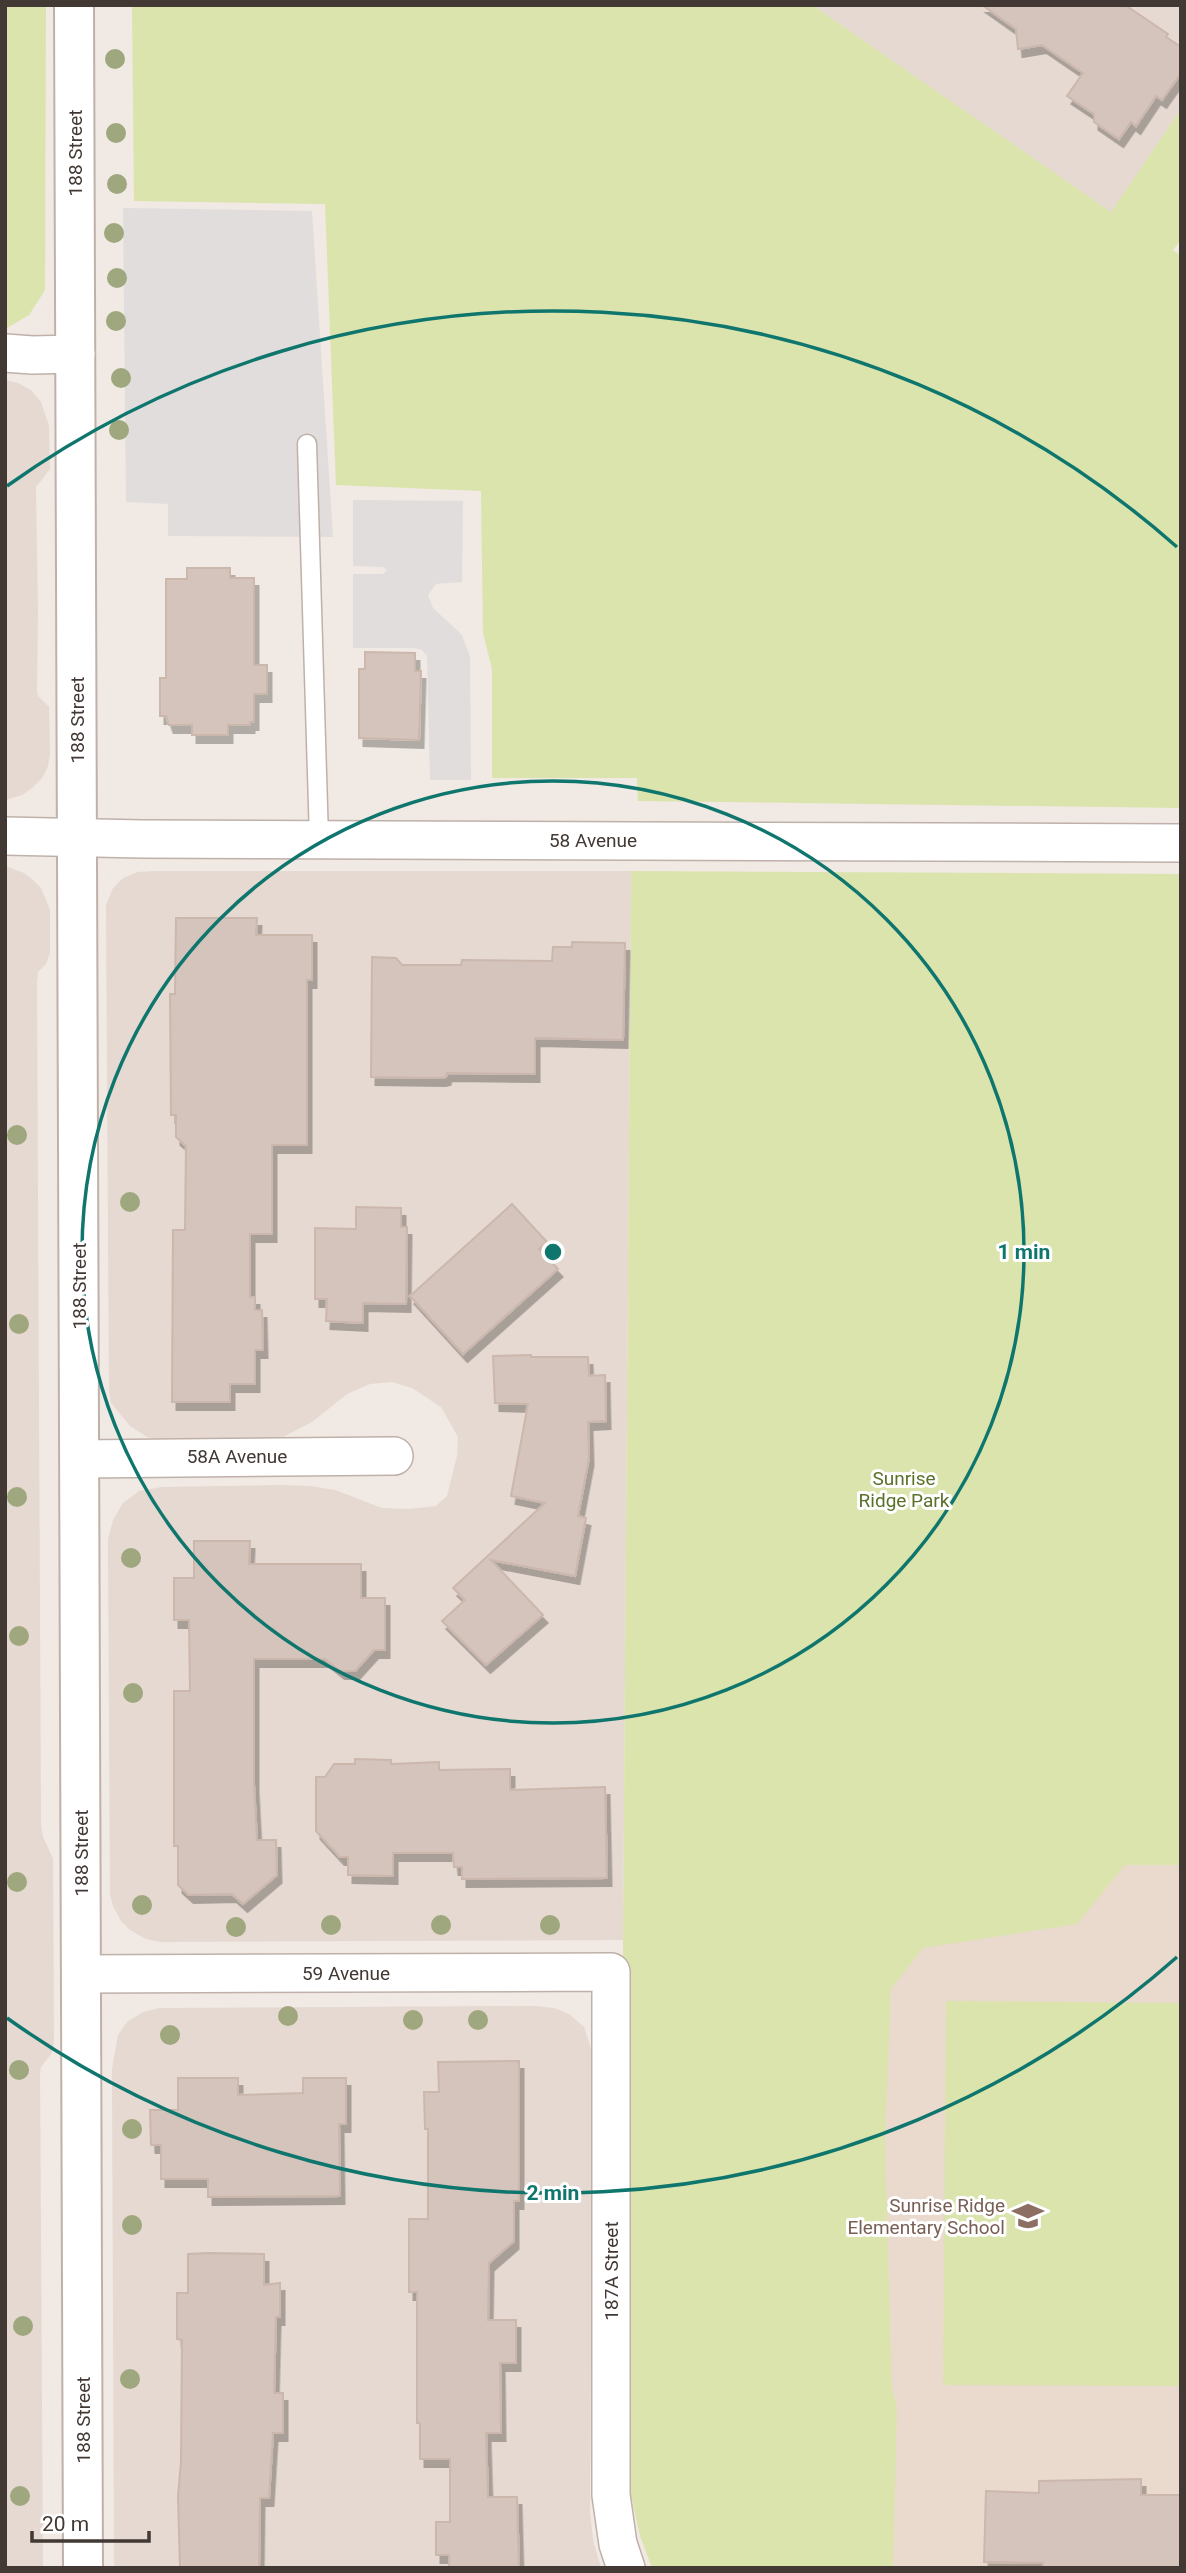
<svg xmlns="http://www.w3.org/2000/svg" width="1186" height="2573" viewBox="0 0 1186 2573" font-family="Roboto,sans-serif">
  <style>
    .residential { fill: #e5d9d1 }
    .education { fill: #ead9cd }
    .green { fill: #dbe4ad }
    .parking { fill: #e1dddc }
    .building { fill: #d5c4bc; stroke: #ccb7ad; stroke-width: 2; filter: url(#shadow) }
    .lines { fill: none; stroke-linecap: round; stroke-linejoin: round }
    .service-casing { stroke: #bfb1a9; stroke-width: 21 }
    .minor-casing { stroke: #bfb1a9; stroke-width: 40 }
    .tertiary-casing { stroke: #bfb1a9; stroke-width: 42 }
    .service { stroke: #fff; stroke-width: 18 }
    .minor { stroke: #fff; stroke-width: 37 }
    .tertiary { stroke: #fff; stroke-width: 38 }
    .tree { fill: #9ea77d }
    .ring { fill: none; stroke: #0f766e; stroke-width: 3.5 }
    .labels { text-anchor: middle; stroke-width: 6; stroke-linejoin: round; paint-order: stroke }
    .street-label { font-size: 19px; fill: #423834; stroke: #fff }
    .park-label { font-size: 19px; fill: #5a712a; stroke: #fff }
    .education-label { font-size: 19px; fill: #785e54; stroke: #fff; text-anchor: end }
    .centre { fill: #0f766e; stroke: #fff; stroke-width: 3.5 }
    .ring-label { font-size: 21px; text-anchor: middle; font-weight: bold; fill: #0f766e; stroke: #fff; stroke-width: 6; stroke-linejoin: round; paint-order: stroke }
  </style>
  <defs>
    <filter id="shadow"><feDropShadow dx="4.5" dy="8" stdDeviation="0" flood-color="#0004"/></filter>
  </defs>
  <rect width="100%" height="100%" fill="#f1e9e3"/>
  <g class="residential">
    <path d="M812 5H1181V109L1111 213Z"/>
    <path d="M5 380 18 383 31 390 41 402 49 426 50 469 36 487V493L38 611 37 691 38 696 49 707 50 754 48 766 42 778 32 788 22 795 5 800Z"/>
    <path d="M5 866 24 873 34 881 41 888 50 910V953L46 964 38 972 37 983 41 1826 43 1837 53 1859 54 2044 51 2054 41 2067 40 2073 43 2568H5Z"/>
    <path d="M153 871H631L623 1940 161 1942 146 1939 130 1930 121 1921 113 1906 110 1895 108 1539 113 1520 123 1503 139 1491 162 1487 280 1485 310 1486 335 1490 382 1508 409 1509 436 1506 447 1496 457 1456 458 1437 441 1407 412 1388 392 1382 370 1384 347 1394 312 1422 279 1439 164 1441 147 1437 130 1426 111 1403 109 1391 106 905 113 888 123 878 138 872Z"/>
    <path d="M533 2006 554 2008 569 2014 584 2027 593 2055 590 2511 593 2540 601 2568H114L112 2069 118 2035 127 2022 143 2012 159 2008Z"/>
  </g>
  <path class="education" d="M877 1863 1181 1865V2568H874Z"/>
  <g class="green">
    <path d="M5 5H46L45 290 29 315 7 328Z"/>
    <path d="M132 5H812L1111 212 1181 109V240L1173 250 1181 256V808L638 801 637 778H492V669L483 633 481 491 336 485 325 204 134 201Z"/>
    <path d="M631 871 1181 874V1865H1125L1077 1924 923 1948 891 1989 885 2140 892 2388 897 2407 893 2568H652L640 2536 628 2482 623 1940Z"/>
    <path d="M946 2001 1181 2003V2386L943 2385Z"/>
  </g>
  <g class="parking">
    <path d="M123 208 312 211 333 537 168 536V504L126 502Z"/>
    <path d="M353 500 463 501 462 582 436 584 428 595 433 608 462 635 470 657 471 780H430L427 656 422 650 414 648H353V574H383L387 570 383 567 353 566Z"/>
  </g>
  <g class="building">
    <path d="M982 5H1125L1168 34 1166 37 1181 47V73L1162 100 1156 96 1136 126 1131 122 1119 139 1094 122V114L1067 96 1083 73 1042 45 1018 49 1016 29Z"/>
    <path d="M187 568H230V578H254V665H267V694H254V722H250V725H228V735H192V725H169L166 716H160V678H166V579H187Z"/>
    <path d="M365 652 415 653V671H421L419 740 359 738V669H365Z"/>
    <path d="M176 918H257L256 935H312V980H307V1145H272V1234H250V1297H255V1310H262L263 1350H255V1384H230V1402H172L173 1230H185L186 1146 176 1137V1115H171L170 994H175Z"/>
    <path d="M572 942 625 943 623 1040 535 1038V1074L447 1073 446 1077 441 1078 371 1077 372 957 396 958 402 965H461L462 960 552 961 553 947H572Z"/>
    <path d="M512 1204 547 1242 539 1249 558 1269 463 1354 410 1296Z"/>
    <path d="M356 1207 401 1208V1227H407L406 1304 363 1303V1323L326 1321 327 1299H315V1228L356 1229Z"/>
    <path d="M531 1355V1357H588L589 1376 605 1375 606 1421 588 1422 589 1458 578 1516 586 1518 575 1576 491 1560 543 1615 486 1665 442 1621 465 1600 453 1588 545 1503 511 1496 528 1404 495 1403 493 1356Z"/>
    <path d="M194 1541H250L249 1564H361V1598H385V1650H374L355 1671H340L325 1659H254V1785L257 1840H276L277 1875 243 1904 232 1894 189 1895 178 1885V1846H174V1691H190L189 1620H174V1578H194Z"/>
    <path d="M355 1759 391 1760V1764L439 1762V1770L510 1769V1790L605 1787 607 1878 462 1879V1867H454L453 1853H393V1876L348 1875V1857H340L316 1831V1777H325L334 1764H355Z"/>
    <path d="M519 2061V2201H514V2241L489 2263 488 2320H516V2363H500L501 2433H486L488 2497H517L519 2568H449V2555H436V2522H450V2459H420V2423H417V2292H409V2219H428V2129H425L424 2092H439L438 2062Z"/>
    <path d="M178 2078H238V2095L303 2093V2078H346V2124H339L340 2196 208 2197V2179H161V2145H151L150 2110H178Z"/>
    <path d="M210 2253 264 2254V2285L280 2283V2317H276L274 2393H283V2433H273L269 2498H260L259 2568H180L178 2496 181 2462 182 2340 177 2339V2293H188V2254Z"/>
    <path d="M1141 2479V2495H1181V2568H1043V2563L984 2562 986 2491 1039 2493V2481Z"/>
  </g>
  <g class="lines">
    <defs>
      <path id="service" d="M307 444 319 839"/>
      <g id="minor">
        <path d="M5 353 32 355 76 354"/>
        <path d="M5 836 142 839 1181 843"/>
        <path d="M80 1459 394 1456"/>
        <path d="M81 1974 611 1972V2495L618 2544 626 2568"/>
      </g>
      <path id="tertiary" d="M74 5 83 2568"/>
    </defs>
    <use href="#service" class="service-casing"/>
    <use href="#minor" class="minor-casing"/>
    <use href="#tertiary" class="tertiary-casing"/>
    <use href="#service" class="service"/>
    <use href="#minor" class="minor"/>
    <use href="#tertiary" class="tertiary"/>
  </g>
  <g class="tree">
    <circle cx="115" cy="59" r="10"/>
    <circle cx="116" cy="133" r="10"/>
    <circle cx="117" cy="184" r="10"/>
    <circle cx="114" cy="233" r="10"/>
    <circle cx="117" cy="278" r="10"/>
    <circle cx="116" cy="321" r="10"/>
    <circle cx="121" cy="378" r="10"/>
    <circle cx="119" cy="430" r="10"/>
    <circle cx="17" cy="1135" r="10"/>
    <circle cx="130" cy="1202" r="10"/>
    <circle cx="19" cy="1324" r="10"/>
    <circle cx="17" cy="1497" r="10"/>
    <circle cx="131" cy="1558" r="10"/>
    <circle cx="19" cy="1636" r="10"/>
    <circle cx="133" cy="1693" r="10"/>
    <circle cx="17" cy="1882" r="10"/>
    <circle cx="142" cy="1905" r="10"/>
    <circle cx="331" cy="1925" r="10"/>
    <circle cx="441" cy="1925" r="10"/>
    <circle cx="550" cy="1925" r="10"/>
    <circle cx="236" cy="1927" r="10"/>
    <circle cx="288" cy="2016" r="10"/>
    <circle cx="413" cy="2020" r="10"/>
    <circle cx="478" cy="2020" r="10"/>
    <circle cx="170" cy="2035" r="10"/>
    <circle cx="19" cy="2070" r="10"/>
    <circle cx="132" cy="2129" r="10"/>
    <circle cx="132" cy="2225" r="10"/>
    <circle cx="23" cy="2326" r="10"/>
    <circle cx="130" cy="2379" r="10"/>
    <circle cx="20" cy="2496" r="10"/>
  </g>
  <g class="ring">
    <circle cx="553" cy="1252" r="471"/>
    <path d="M1177 1957A941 941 0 0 1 7 2018M7 486A941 941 0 0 1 1177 547"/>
  </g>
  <defs>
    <symbol id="school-bare" viewBox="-9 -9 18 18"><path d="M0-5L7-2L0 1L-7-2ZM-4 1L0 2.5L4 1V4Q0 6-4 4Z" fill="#8d6e63" stroke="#fff" stroke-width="2.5" paint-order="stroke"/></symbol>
  </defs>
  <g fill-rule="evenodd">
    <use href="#school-bare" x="1006" y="2194" width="44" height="44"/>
  </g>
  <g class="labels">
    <g class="street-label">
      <text transform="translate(75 153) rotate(-90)" y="7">188 Street</text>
      <text transform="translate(77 720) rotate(-90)" y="7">188 Street</text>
      <text x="593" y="847">58 Avenue</text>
      <text transform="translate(79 1286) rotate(-90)" y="7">188 Street</text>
      <text x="237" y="1463">58A Avenue</text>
      <text transform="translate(81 1853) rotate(-90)" y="7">188 Street</text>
      <text x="346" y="1980">59 Avenue</text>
      <text transform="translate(611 2271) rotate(-90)" y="7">187A Street</text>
      <text transform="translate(83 2420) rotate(-90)" y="7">188 Street</text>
    </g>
    <g class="park-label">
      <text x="904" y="1485">Sunrise<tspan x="904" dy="22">Ridge Park</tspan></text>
    </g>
    <g class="education-label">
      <text x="1005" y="2212">Sunrise Ridge<tspan x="1005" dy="22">Elementary School</tspan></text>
    </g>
  </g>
  <circle cx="553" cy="1252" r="10" class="centre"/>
  <g class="ring-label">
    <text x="1024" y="1259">1 min</text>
    <text x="553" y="2200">2 min</text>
  </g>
  <rect width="1186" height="2573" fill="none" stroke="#423834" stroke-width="14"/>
  <path d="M32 2531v10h117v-10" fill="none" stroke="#423834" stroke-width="3.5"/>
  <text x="42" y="2531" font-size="21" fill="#423834" stroke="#ffffff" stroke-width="5" paint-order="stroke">20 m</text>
</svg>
